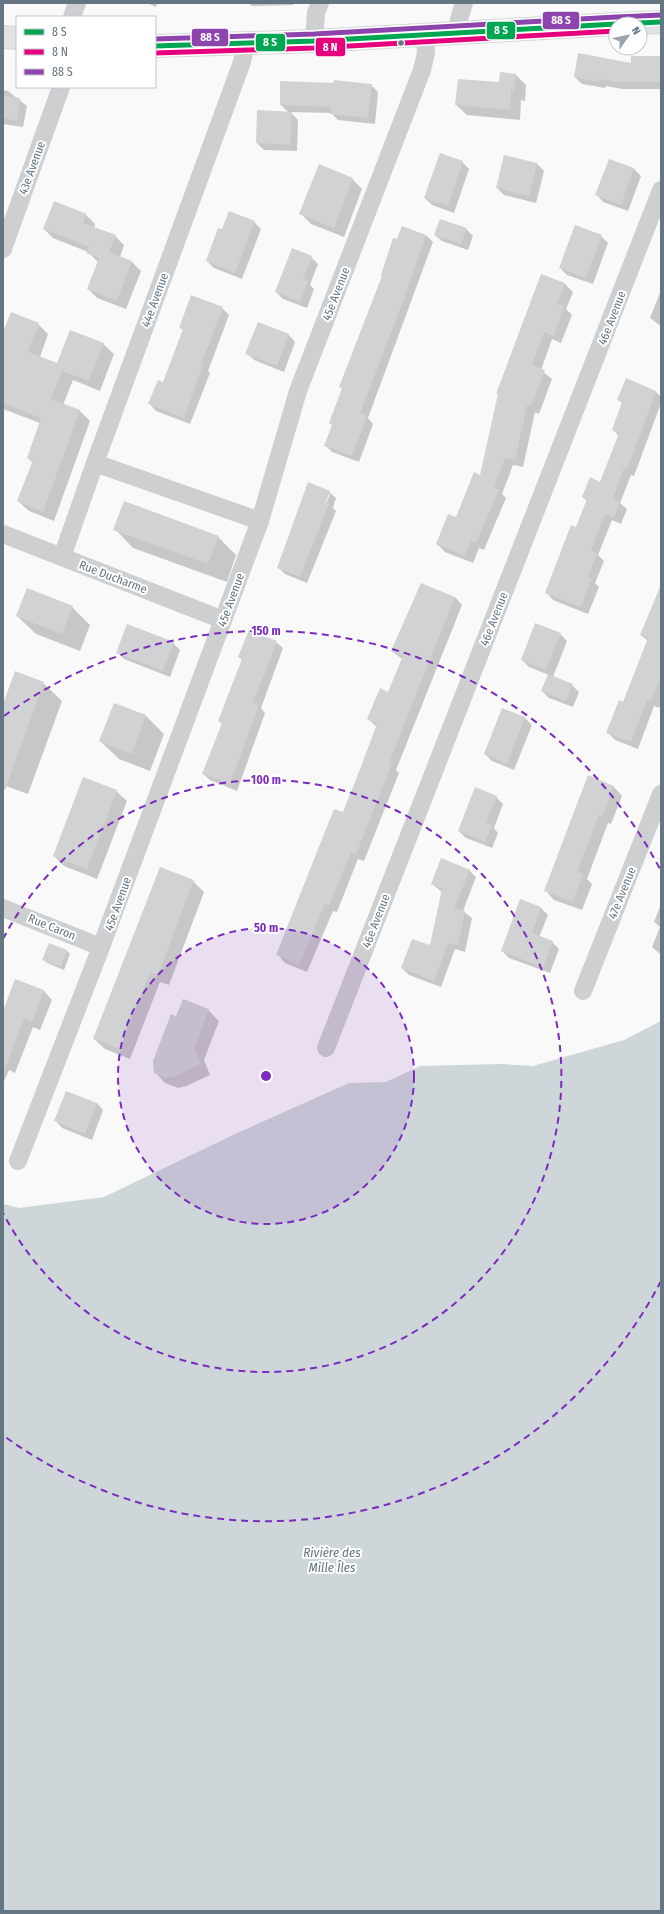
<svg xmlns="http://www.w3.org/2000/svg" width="664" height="1914" viewBox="0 0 664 1914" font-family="'Fira Sans Condensed',sans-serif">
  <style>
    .water { fill: #ced6d9 }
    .shadow { fill: #0003; fill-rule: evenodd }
    .building { fill: #d0d2d3 }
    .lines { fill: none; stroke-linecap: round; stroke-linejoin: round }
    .secondary-casing { stroke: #d5d6d7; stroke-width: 24 }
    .street { stroke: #cecfd0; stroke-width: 18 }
    .secondary { stroke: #e1e2e2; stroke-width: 22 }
    .bus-1-casing { stroke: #fff; stroke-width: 8 }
    .bus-2-casing { stroke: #fff; stroke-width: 8 }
    .bus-3-casing { stroke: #fff; stroke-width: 8 }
    .bus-1 { stroke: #00a651; stroke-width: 5 }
    .bus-2 { stroke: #e5007d; stroke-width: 5 }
    .bus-3 { stroke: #8e44ad; stroke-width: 5 }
    .ring { fill: none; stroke: #7b2cbf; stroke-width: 2; stroke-dasharray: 7 5 }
    .bus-dot { fill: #657683; stroke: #fff; stroke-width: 1.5 }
    .labels { text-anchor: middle; stroke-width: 4; stroke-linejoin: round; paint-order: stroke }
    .street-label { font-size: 12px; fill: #657683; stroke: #fff }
    .water-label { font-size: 13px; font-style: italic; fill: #60757c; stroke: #fff }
    .centre { fill: #7b2cbf; stroke: #fff; stroke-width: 2 }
    .ring-label { font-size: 12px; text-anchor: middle; font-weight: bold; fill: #7b2cbf; stroke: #fff; stroke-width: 4; stroke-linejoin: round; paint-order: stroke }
    .line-badge { stroke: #fff; stroke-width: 1.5 }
    .badge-label { font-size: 11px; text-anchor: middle; font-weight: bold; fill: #fff }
  </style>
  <rect width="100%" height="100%" fill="#f9f9f9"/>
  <path class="water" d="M661 1021V1911H3V1204L19 1208 104 1197 233 1135 349 1083 386 1082 420 1066 502 1064 533 1066 624 1040Z"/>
  <g class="shadow">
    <path d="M147 3H157L156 7Z"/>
    <path d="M249 3H295L293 5 252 6Z"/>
    <path d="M661 57V89H622L606 86 605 88 582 84 575 77Z"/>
    <path d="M515 74 526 85 525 101 521 100 520 120 467 115 456 105Z"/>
    <path d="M371 85 378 92 375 124 338 120 331 113 290 112 298 120 297 151 264 150 257 143 289 113 281 105Z"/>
    <path d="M3 90 8 91 27 106 23 127 3 124Z"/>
    <path d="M504 156 537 164 544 171 536 203 504 195 497 188Z"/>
    <path d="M609 160 634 169 641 176 628 211 603 202 597 195Z"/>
    <path d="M462 162 469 169 454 213 432 205 425 198Z"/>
    <path d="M352 179 362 189 344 237 311 224 301 214Z"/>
    <path d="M86 215 95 224 94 228 115 236 124 245 120 257 132 262 141 271 126 309 97 298 88 289 98 262 88 252 53 238 44 229Z"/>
    <path d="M254 222 261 229 242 279 214 268 207 261 222 230Z"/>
    <path d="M466 229 473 236 468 250 442 241 435 235Z"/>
    <path d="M426 235 433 242 368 418 373 424 359 462 332 452 325 445 333 426 330 423 343 389 341 387 398 241Z"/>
    <path d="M601 236 608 243 593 284 567 275 560 268Z"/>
    <path d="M311 257 318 264 310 285 314 289 307 308 283 299 276 292Z"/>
    <path d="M542 276 565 284 573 292 566 309 572 315 561 343 552 339 541 370 552 379 539 414 535 412 523 467 513 465 502 494 506 498 484 550 479 548 473 563 445 552 437 544 456 519 481 476Z"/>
    <path d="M661 290V326L650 318Z"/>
    <path d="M222 308 229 315 208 371 210 373 190 424 156 411 150 404 164 383 184 331 180 327Z"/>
    <path d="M38 324 48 334 40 357 57 364 103 344 114 354 100 391 73 380 63 405 80 411 90 421 54 521 29 511 18 501 33 463 28 458 40 423 3 409V337Z"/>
    <path d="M289 335 295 342 284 372 254 360 247 353Z"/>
    <path d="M627 380 656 392 661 397V403L634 476 631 475 620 503 627 509 621 524 612 520 598 555 604 561 595 583 599 587 588 614 553 600 547 593 577 528 587 501 583 497 601 483 619 436 613 430 623 404 619 400Z"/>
    <path d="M309 483 329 492 336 498 333 508 336 511 307 583 285 574 278 567ZM328 494H330L325 507 323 506Z"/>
    <path d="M115 529 218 537 236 555 227 582 133 548Z"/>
    <path d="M661 585V702L659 708 654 706 638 749 615 740 607 732 624 703 648 641 641 635Z"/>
    <path d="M455 597 462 605 396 770 399 773 364 861 358 859 337 912 333 911 307 972 285 963 278 955 343 814 377 727 368 719 389 693 402 659 392 651Z"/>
    <path d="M72 607 90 625 80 651 36 634 17 616Z"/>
    <path d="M560 634 567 641 553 677 572 685 579 692 573 707 549 698 542 691 549 675 529 667 522 660Z"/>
    <path d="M276 642 283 648 261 708 265 713 237 791 210 780 203 774 222 724 219 721 242 660 239 657Z"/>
    <path d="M173 643 180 650 170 677 124 659 117 652Z"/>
    <path d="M43 683 62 701 28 794 3 785V707Z"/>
    <path d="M115 704 146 716 164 734 150 771 119 759 100 741Z"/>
    <path d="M503 709 525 718 532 725 514 770 492 761 485 754Z"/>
    <path d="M613 786 622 796 611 824 608 823 587 879 592 884 582 910 554 900 545 890Z"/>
    <path d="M116 791 127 801 97 879 64 866 54 856Z"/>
    <path d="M496 797 503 804 494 828 498 833 492 848 466 838 459 831Z"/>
    <path d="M469 870 476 877 463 911 472 918 465 952 455 949 441 987 409 975 402 968 431 947 442 892 432 884Z"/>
    <path d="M193 881 204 892 169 985 160 982 130 1059 105 1049 94 1039Z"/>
    <path d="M521 900 541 908 548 915 539 937 552 942 559 949 550 973 509 958 502 951Z"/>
    <path d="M661 904V955L652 947 660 927 654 922Z"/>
    <path d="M50 944 67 951 70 954 64 970 47 963 44 960Z"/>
    <path d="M16 980 44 991 52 1000 40 1030 33 1027 15 1073 9 1070 3 1084V1014Z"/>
    <path d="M208 1010 219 1021 204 1060 210 1075 186 1086 178 1088 165 1083 155 1072 177 1018Z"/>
    <path d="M97 1103 103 1110 92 1140 62 1128 56 1121Z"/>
  </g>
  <g class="building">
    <path d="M578 53 631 63V56H661V82H614L599 79 598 82 574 77Z"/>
    <path d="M500 72 516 74 514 91 511 90 510 110 455 105 458 79 499 82Z"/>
    <path d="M334 80 372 84 368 118 330 114 331 107 280 105V81L333 83Z"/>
    <path d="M3 96 20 98 17 121 3 118Z"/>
    <path d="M257 110 292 112 290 145 256 143Z"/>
    <path d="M440 153 463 161 448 206 424 198Z"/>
    <path d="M504 155 537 163 529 196 496 188Z"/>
    <path d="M609 159 634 168 621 205 595 195Z"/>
    <path d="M319 164 353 178 334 228 299 214Z"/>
    <path d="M54 201 87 214 83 223 116 235 109 252 132 261 117 301 87 289 99 258 86 253 89 247 43 229Z"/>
    <path d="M229 211 255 221 235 273 206 261 218 228 222 229Z"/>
    <path d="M440 219 467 228 461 244 434 235Z"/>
    <path d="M575 225 602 235 586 278 559 268Z"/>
    <path d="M402 226 426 235 403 302 360 413 367 416 352 456 324 446 332 425 329 423 342 388 339 387 382 276 381 275 393 238 397 239Z"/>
    <path d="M292 248 312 256 303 279 308 281 300 302 275 292Z"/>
    <path d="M541 274 565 283 557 304 564 306 554 336 544 332 532 365 545 370 531 406 527 405 515 460 505 458 494 488 499 490 476 543 471 541 465 556 436 544 448 514 456 517 474 472 480 475 498 394H496Z"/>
    <path d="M191 295 223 307 201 365H203L184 418 148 404 158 380 163 382 183 329 179 328Z"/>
    <path d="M11 312 39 323 28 352 57 363 70 330 104 343 89 381 62 371 51 399 80 410 43 512 17 501 33 460 27 458 41 418 3 403V332Z"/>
    <path d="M258 322 289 334 277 366 245 354Z"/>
    <path d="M626 378 656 391 627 470 624 468 613 498 620 501 614 518 605 514 591 550 597 553 588 577 592 579 581 607 545 593 571 525 576 527 587 499 582 497 590 477 600 482 619 433 612 430 622 402 617 400Z"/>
    <path d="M308 482 330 491 326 502 329 504 300 577 277 568Z"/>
    <path d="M124 501 219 536 208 564 113 530Z"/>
    <path d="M421 583 455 597 389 763 392 764 356 854 351 852 329 906 325 904 299 965 276 955 334 809 343 812 359 772 377 724 367 719 380 688 388 692 403 656 391 651Z"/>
    <path d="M661 585V676L651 701 647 699 631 742 606 733 619 700 623 702 648 638 640 635Z"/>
    <path d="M27 588 73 606 62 634 16 616Z"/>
    <path d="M535 623 561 633 546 670 521 660Z"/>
    <path d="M127 624 174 642 163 671 116 653Z"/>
    <path d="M249 630 277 641 253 703 259 705 230 784 202 774 222 723 218 721 242 659 238 657Z"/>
    <path d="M15 671 44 682 5 790 3 789V704Z"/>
    <path d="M548 674 573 684 566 701 541 691Z"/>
    <path d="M114 703 146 715 132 754 99 741Z"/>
    <path d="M502 708 525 717 507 764 484 754Z"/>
    <path d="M588 775 614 786 602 816 599 815 577 872 583 874 573 902 544 891Z"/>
    <path d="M83 777 117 790 87 869 53 856Z"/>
    <path d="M475 787 497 796 486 823 492 825 485 842 458 831Z"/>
    <path d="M441 858 470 870 454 908 465 911 458 945 448 943 434 981 401 968 412 939 430 945 442 889 431 884Z"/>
    <path d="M160 867 194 880 158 975 150 972 120 1049 93 1039Z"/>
    <path d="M520 899 541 907 532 933 553 941 543 967 501 951Z"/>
    <path d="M49 943 67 950 61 967 42 960Z"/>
    <path d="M15 979 44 990 32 1022 24 1019 4 1071H3V1011Z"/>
    <path d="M183 999 209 1009 194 1049 201 1064 175 1076 166 1078 154 1073 153 1061 171 1014 176 1016Z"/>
    <path d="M66 1091 97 1103 85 1134 54 1121Z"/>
  </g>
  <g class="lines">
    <defs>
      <g id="secondary">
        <path d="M617 24 661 22"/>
        <path d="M3 37 17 38"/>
        <path d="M155 46 314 41 616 24"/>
      </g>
    </defs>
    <use href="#secondary" class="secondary-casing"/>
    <g class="street">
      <path d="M72 17 77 3"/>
      <path d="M458 32 459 19 464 3"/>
      <path d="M314 41 316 13 320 3"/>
      <path d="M3 249 61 87"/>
      <path d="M95 463 260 521"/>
      <path d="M3 534 223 620"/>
      <path d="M62 557 95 463 242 62 246 43"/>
      <path d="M3 908 101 947"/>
      <path d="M583 991 661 794"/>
      <path d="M326 1048 661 190"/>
      <path d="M18 1161 101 947 260 521 298 391 422 70 426 53 425 34"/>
    </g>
    <use href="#secondary" class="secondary"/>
    <defs>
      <g id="bus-1">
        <path d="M617 24 661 22"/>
        <path d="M155 46 314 41 616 24"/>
      </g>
      <path id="bus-2" d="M155 53 314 48 616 31"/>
      <g id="bus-3">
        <path d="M617 17 661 15"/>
        <path d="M155 39 314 34 616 17"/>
      </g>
    </defs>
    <use href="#bus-1" class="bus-1-casing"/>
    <use href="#bus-2" class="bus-2-casing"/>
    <use href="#bus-3" class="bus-3-casing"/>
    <use href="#bus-1" class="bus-1"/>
    <use href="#bus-2" class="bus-2"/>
    <use href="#bus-3" class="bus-3"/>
  </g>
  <circle cx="266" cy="1076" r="148" fill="#7b2cbf" fill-opacity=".12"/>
  <g class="ring">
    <circle cx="266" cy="1076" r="148"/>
    <path d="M3 939A296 296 0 1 1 3 1213"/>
    <path d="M661 1281A445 445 0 0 1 4 1436M4 716A445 445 0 0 1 661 871"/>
  </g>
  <circle class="bus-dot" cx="401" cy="43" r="3.5"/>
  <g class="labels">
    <g class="street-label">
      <text transform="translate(32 168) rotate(-70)" y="4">43e Avenue</text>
      <text transform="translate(336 294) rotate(-69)" y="4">45e Avenue</text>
      <text transform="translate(155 300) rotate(-70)" y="4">44e Avenue</text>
      <text transform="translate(612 318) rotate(-69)" y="4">46e Avenue</text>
      <text transform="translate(113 577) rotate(21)" y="4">Rue Ducharme</text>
      <text transform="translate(231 600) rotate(-70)" y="4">45e Avenue</text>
      <text transform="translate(494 619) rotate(-69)" y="4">46e Avenue</text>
      <text transform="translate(622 893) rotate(-68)" y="4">47e Avenue</text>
      <text transform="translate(118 904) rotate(-70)" y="4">45e Avenue</text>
      <text transform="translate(376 921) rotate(-69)" y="4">46e Avenue</text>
      <text transform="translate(52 927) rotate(22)" y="4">Rue Caron</text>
    </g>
    <g class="water-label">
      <text x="332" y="1557">Rivière des<tspan x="332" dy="15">Mille Îles</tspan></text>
    </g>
  </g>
  <circle cx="266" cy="1076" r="6" class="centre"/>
  <g class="ring-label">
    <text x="266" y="635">150 m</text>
    <text x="266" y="784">100 m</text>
    <text x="266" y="932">50 m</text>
  </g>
  <g class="line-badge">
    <rect x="542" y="11" width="38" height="19" rx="4" fill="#8e44ad"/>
    <rect x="486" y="21" width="30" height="19" rx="4" fill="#00a651"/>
    <rect x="191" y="28" width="38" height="19" rx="4" fill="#8e44ad"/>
    <rect x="255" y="33" width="31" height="19" rx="4" fill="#00a651"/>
    <rect x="315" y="37" width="31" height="20" rx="4" fill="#e5007d"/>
  </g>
  <g class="badge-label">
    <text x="561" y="24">88 S</text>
    <text x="501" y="34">8 S</text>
    <text x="210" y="41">88 S</text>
    <text x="270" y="46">8 S</text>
    <text x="330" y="51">8 N</text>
  </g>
  <rect width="664" height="1914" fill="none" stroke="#657683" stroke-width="8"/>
  <rect x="16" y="16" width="140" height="72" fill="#ffffff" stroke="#c1c8cd"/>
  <rect x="24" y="29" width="20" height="6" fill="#00a651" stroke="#c1c8cd"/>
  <text x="52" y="36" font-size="12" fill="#657683">8 S</text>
  <rect x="24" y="49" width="20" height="6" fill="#e5007d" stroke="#c1c8cd"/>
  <text x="52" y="56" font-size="12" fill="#657683">8 N</text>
  <rect x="24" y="69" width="20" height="6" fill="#8e44ad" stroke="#c1c8cd"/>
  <text x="52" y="76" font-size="12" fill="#657683">88 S</text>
  <g transform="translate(628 36) rotate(57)"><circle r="19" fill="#ffffff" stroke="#c1c8cd"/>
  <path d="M0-3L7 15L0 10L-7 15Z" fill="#99a4ac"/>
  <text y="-6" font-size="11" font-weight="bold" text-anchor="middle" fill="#657683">N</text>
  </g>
</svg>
